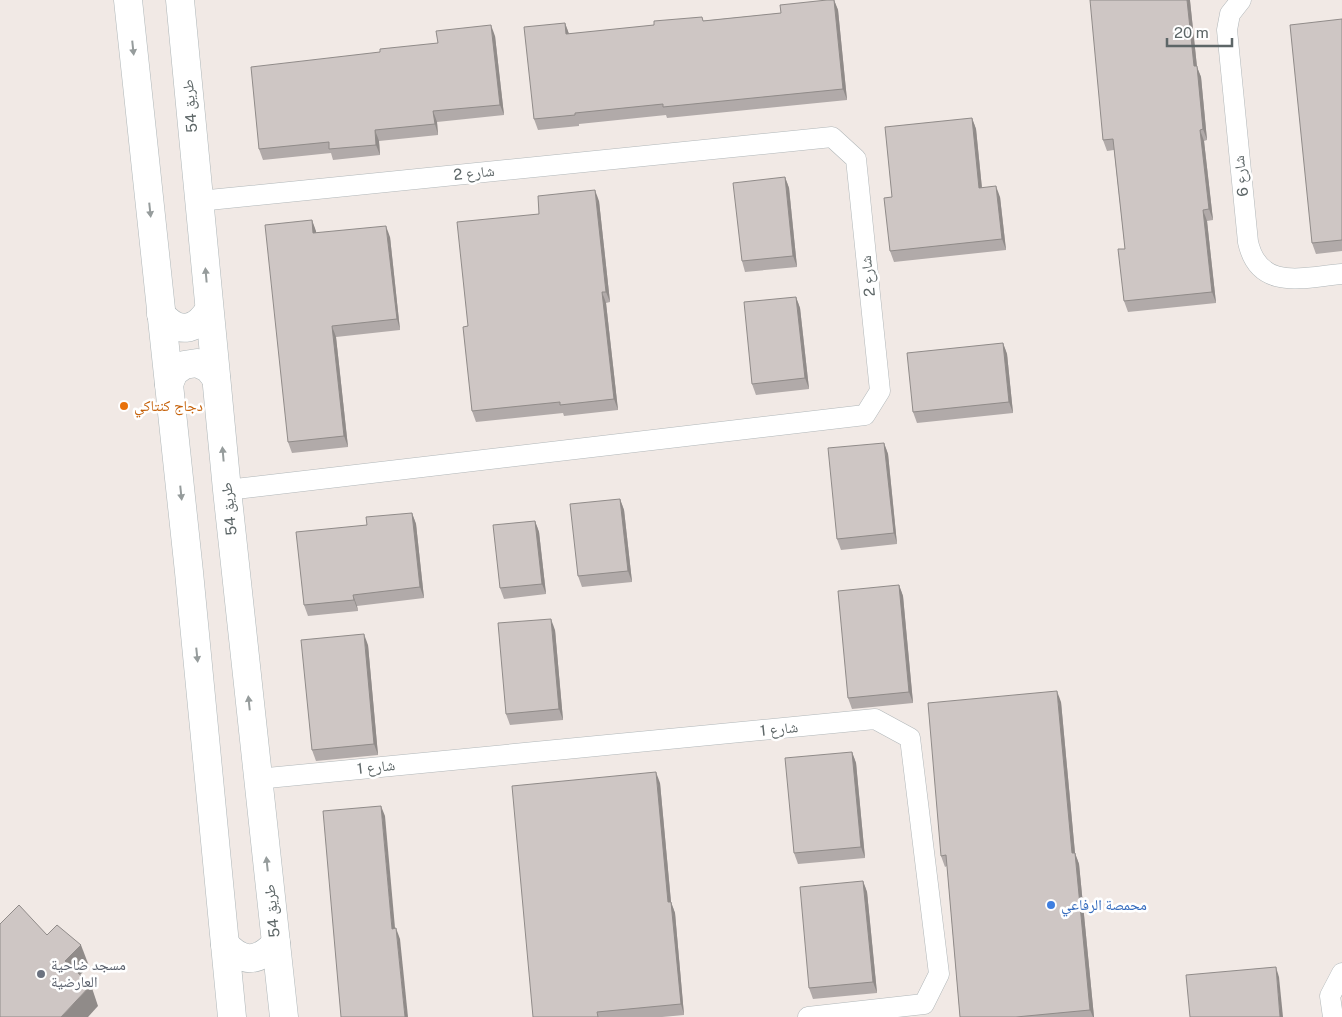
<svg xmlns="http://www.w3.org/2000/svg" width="1342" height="1017" viewBox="0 0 1342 1017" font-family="'Public Sans','Noto Naskh Arabic',sans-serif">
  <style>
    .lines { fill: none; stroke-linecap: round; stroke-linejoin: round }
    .street-casing { stroke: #b1b7b9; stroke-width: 21 }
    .secondary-casing { stroke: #afb7b9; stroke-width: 29 }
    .street { stroke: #fff; stroke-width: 20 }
    .secondary { stroke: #fff; stroke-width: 28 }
    .wall { fill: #b1aaa9 }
    .shaded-wall { fill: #908b89 }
    .building { fill: #cec6c4; stroke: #908b89 }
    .oneway { fill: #969c9c }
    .food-dot { fill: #e8710a; stroke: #fff; stroke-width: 2 }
    .shop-dot { fill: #3f7fe0; stroke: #fff; stroke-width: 2 }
    .worship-dot { fill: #6b7280; stroke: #fff; stroke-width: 2 }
    .labels { text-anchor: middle; stroke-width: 5; stroke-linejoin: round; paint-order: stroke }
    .street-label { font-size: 15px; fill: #5d6667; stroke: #fff }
    .food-label { font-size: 15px; fill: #c56008; stroke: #fff; text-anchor: start }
    .shop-label { font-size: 15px; fill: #366cbe; stroke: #fff; text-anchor: start }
    .worship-label { font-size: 15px; fill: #5b616d; stroke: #fff; text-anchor: start }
  </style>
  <rect width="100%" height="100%" fill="#f1e9e5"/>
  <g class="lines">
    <defs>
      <g id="street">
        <path d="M1241 0 1230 14 1227 30 1248 242C1259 292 1304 277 1342 274"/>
        <path d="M199 201 832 137 856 159 880 391 865 415 227 490"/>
        <path d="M257 779 875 719 910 738 939 974 924 1004 808 1017"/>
        <path d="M1333 1017 1330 996 1342 973"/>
      </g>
      <g id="secondary">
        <path d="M128 0 189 572 232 1017"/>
        <path d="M180 0 227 490 284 1017"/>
        <path d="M161 314C178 334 195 332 209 310"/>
        <path d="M169 384 174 372 184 365 197 363 208 368 216 378"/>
        <path d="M225 944C242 963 258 963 276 943"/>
      </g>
    </defs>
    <use href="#street" class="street-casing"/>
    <use href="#secondary" class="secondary-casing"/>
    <use href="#street" class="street"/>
    <use href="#secondary" class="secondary"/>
  </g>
  <g class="wall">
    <path d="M834 0 838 10 847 100 667 118 666 115 579 124V126L538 130 534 119 565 23 569 34 781 13Z"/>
    <path d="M1095 0H1190L1197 67 1201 77 1207 140 1204 141 1213 220 1207 221 1216 303 1128 312 1124 301 1125 249 1114 150 1107 151 1103 140Z"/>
    <path d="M1342 19V251L1316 254 1312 243Z"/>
    <path d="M495 36 504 115 437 122 438 135 379 141 380 155 333 160 331 153 263 160 259 149 380 52Z"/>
    <path d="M972 118 976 129 982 188 1000 197 1006 250 894 262 890 251 892 197Z"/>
    <path d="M785 177 789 188 797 267 745 272 742 261Z"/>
    <path d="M599 201 610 302 606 303 618 410 564 416 563 413 476 422 472 411 468 326 539 214Z"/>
    <path d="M312 220 316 233 390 237 400 330 336 337 348 447 292 453 288 442Z"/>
    <path d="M796 297 800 308 809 389 756 395 752 384Z"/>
    <path d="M1003 343 1007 354 1013 413 917 423 913 412Z"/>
    <path d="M884 443 888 454 897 544 841 550 837 539Z"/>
    <path d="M620 499 624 510 632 582 582 587 578 576Z"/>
    <path d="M412 513 416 524 424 598 357 606 358 611 308 616 304 605 367 525Z"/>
    <path d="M535 521 539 532 546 594 504 599 500 588Z"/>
    <path d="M899 585 903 596 913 703 852 709 848 698Z"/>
    <path d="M555 630 563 720 510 725 506 714Z"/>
    <path d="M368 645 378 755 316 761 312 750Z"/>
    <path d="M1061 702 1075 853 1079 864 1094 1017H960L947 866 945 867 941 856Z"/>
    <path d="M852 752 856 763 865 858 798 864 794 853Z"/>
    <path d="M660 783 671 902 675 913 684 1015 662 1017H533Z"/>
    <path d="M863 881 867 892 877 993 813 999 809 988Z"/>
  </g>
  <g class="shaded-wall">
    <path d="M834 0 838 10 847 100 843 89Z"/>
    <path d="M1187 0H1190V1L1197 67 1201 77 1207 140 1203 129 1194 66Z"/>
    <path d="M565 23 569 34H566Z"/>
    <path d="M491 25 495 36 504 115 500 105Z"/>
    <path d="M433 111 437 122 438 135 435 124Z"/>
    <path d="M972 118 976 129 983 199 979 188Z"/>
    <path d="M375 130 379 141 380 155 376 145Z"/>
    <path d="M1200 130 1204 141 1213 220 1209 209Z"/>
    <path d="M785 177 789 188 797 267 793 256Z"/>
    <path d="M996 186 1000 197 1006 250 1002 239Z"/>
    <path d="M595 190 599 201 610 302 606 292Z"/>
    <path d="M1203 210 1207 221 1216 303 1212 292Z"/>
    <path d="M312 220 316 231 317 244 313 233Z"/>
    <path d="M386 226 390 237 400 330 397 319Z"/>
    <path d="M602 292 606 303 618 410 614 399Z"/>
    <path d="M796 297 800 308 809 389 805 378Z"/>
    <path d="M332 326 336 337 348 447 344 436Z"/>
    <path d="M1003 343 1007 354 1013 413 1009 402Z"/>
    <path d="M884 443 888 454 897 544 894 533Z"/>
    <path d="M620 499 624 510 632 582 628 571Z"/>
    <path d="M412 513 416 524 424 598 420 587Z"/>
    <path d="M535 521 539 532 546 594 542 584Z"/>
    <path d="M899 585 903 596 913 703 909 692Z"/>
    <path d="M353 595 357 606 358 611 354 600Z"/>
    <path d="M551 619 555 630 563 720 559 709Z"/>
    <path d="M364 634 368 645 378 755 374 744Z"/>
    <path d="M1057 691 1061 702 1076 864 1072 853Z"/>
    <path d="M852 752 856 763 865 858 861 847Z"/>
    <path d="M656 772 660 783 672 913 668 902Z"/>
    <path d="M381 806 385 816 396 939 392 929Z"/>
    <path d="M1075 853 1079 864 1094 1017H1093L1090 1010Z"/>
    <path d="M863 881 867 892 877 993 873 982Z"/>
    <path d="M671 902 675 913 684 1015 681 1004Z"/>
    <path d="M396 928 400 939 408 1017H405Z"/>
    <path d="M81 945 89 966 73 982 65 961Z"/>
    <path d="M1276 967 1279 977 1283 1017H1280Z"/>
    <path d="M91 985 98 1006 88 1017H61Z"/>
  </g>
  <g class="building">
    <path d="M827 0H834L843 89 663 107V104L575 113V115L534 119 524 27 565 23 566 34 654 25V21L702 17 703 21 781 13 780 5Z"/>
    <path d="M1090 0H1187L1194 66H1197L1203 129 1200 130 1209 209 1203 210 1212 292 1124 301 1118 249H1125L1113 139 1103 140Z"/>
    <path d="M1342 19V240L1312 243 1290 25Z"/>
    <path d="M491 25 500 105 433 111 435 124 375 130 376 145 329 149V142L259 149 251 67 380 52V49L438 43 436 31Z"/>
    <path d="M972 118 979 188 996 186 1002 239 890 251 884 198 892 197 885 127Z"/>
    <path d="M785 177 793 256 742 261 733 183Z"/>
    <path d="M595 190 606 292H602L614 399 560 405V402L472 411 463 327 468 326 457 222 539 214 538 196Z"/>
    <path d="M312 220 313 233 386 226 397 319 332 326 344 436 288 442 265 225Z"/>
    <path d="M796 297 805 378 752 384 744 302Z"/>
    <path d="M1003 343 1009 402 913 412 907 353Z"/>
    <path d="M884 443 894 533 837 539 828 448Z"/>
    <path d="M620 499 628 571 578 576 570 504Z"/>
    <path d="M412 513 420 587 353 595 354 600 304 605 296 532 367 525 366 517Z"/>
    <path d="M535 521 542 584 500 588 493 525Z"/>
    <path d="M899 585 909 692 848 698 838 591Z"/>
    <path d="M551 619 559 709 506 714 498 623Z"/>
    <path d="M364 634 374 744 312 750 301 640Z"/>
    <path d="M1057 691 1072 853H1075L1090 1010 1016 1017H960L946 855 941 856 928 703Z"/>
    <path d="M852 752 861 847 794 853 785 758Z"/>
    <path d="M656 772 668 902H671L681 1004 597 1012 598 1017H533L512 786Z"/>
    <path d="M381 806 392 929 396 928 405 1017H341L323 811Z"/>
    <path d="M863 881 873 982 809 988 800 887Z"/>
    <path d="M19 905 47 935 57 925 81 945 65 961 91 985 61 1017H0V924Z"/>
    <path d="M1276 967 1280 1017H1190L1186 975Z"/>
  </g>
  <defs><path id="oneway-solid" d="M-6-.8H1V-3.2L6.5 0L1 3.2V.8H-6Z" transform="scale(1.25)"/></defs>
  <g class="oneway">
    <use href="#oneway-solid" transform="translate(133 48) rotate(84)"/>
    <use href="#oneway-solid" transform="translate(150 210) rotate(84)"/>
    <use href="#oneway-solid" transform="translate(206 275) rotate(-95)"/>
    <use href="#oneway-solid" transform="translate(223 454) rotate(-95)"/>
    <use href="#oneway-solid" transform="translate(181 493) rotate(84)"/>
    <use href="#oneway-solid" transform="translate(197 655) rotate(84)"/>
    <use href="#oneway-solid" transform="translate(249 703) rotate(-96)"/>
    <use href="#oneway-solid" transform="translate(267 864) rotate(-96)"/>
  </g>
  <circle class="food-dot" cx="124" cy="406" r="5"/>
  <circle class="shop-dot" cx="1051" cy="905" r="5"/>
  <circle class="worship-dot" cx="41" cy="974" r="5"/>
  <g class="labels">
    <g class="street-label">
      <text transform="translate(190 106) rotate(-95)" y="5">طريق 54</text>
      <text transform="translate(474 173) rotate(-6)" y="5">شارع 2</text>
      <text transform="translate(1241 176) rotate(-96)" y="5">شارع 6</text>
      <text transform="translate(868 276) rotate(-96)" y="5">شارع 2</text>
      <text transform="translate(229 509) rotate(-96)" y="5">طريق 54</text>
      <text transform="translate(779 729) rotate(-6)" y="5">شارع 1</text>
      <text transform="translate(376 767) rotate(-6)" y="5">شارع 1</text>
      <text transform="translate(272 911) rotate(-96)" y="5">طريق 54</text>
    </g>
    <g class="food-label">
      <text x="134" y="411">دجاج كنتاكي</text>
    </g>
    <g class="shop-label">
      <text x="1061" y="910">محمصة الرفاعي</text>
    </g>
    <g class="worship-label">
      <text x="51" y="970">مسجد ضاحية<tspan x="51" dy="17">العارضية</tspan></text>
    </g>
  </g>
  <path d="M1167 38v8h65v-8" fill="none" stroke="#5d6667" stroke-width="2.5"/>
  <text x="1174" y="38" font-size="15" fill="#5d6667" stroke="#ffffff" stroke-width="4" paint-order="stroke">20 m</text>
</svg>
